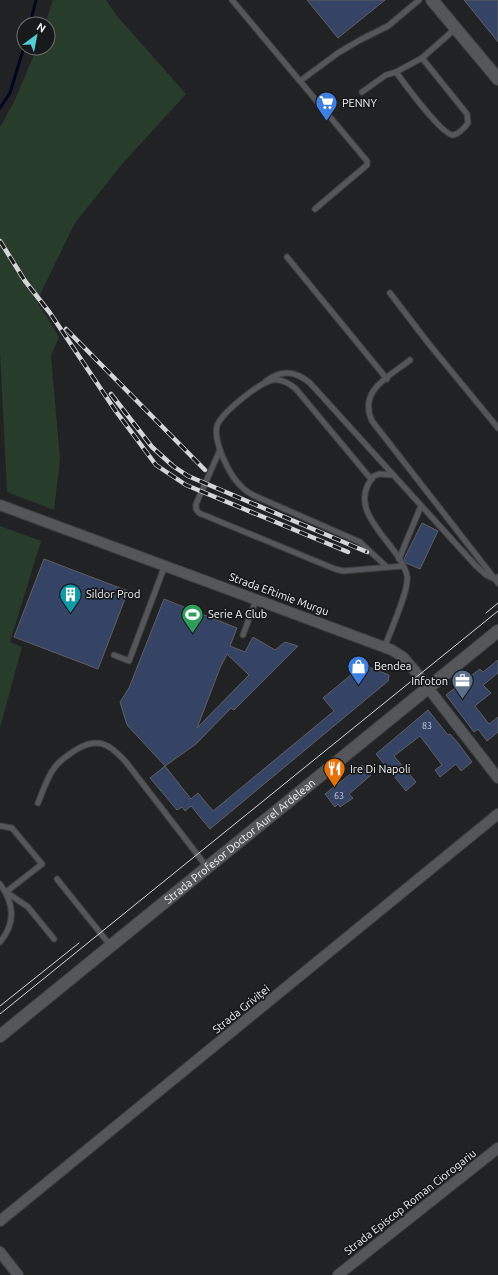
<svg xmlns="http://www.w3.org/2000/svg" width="498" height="1275" viewBox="0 0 498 1275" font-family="Ubuntu,sans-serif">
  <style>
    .green { fill: #273c2a }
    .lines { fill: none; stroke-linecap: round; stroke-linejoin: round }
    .stream { stroke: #00061f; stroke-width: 3 }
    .building { fill: #354464; stroke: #5e5f62; fill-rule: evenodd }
    .lane-casing { stroke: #3d3e41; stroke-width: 7 }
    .street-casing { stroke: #3d3e41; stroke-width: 12 }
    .secondary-casing { stroke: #3d3e41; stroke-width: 14 }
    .lane { stroke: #555659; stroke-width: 5 }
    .street { stroke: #555659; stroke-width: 10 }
    .secondary { stroke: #555659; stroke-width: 12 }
    .tram { stroke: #d5d5d7; stroke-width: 1 }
    .rail-casing { stroke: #d5d5d7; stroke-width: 4.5 }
    .rail { stroke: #17191b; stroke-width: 3; stroke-dasharray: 9; stroke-linecap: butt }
    .labels { text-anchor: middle; stroke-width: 3.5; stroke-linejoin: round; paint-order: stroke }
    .number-label { font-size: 9px; fill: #c4c8d2 }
    .poi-label { font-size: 11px; fill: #f4f4f6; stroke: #17191b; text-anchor: start }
    .street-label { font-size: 11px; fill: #f4f4f6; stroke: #17191b }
  </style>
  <rect width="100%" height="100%" fill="#212224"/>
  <g class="green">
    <path d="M53 0H106L117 16 186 94 123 163 75 223 37 301 59 337 51 355 60 459 54 510 7 492 0 352V127L14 102 37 48H48V24H45Z"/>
    <path d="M0 526 41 541 10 642 22 647 0 728Z"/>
  </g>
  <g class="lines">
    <g class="stream">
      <path d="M30 24 36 0"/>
      <path d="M0 108 10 93 24 47"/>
    </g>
  </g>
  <g class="building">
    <path d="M307 0H385L338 38Z"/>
    <path d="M464 0H498V42Z"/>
    <path d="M422 523 438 531 420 569 406 563 404 559Z"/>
    <path d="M44 559 128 591 98 669 14 637Z"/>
    <path d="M164 599 237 628 230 646 245 652 253 637 275 650 285 642 298 646 234 710 231 708 196 744 165 766 127 725 120 702 129 688ZM227 654 249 675 197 728 220 668Z"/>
    <path d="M498 660V673L483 685 491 693 475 706 489 724 498 717V732L487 741 478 729 474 732 446 695 480 669 483 672Z"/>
    <path d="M363 665 389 675 388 681 210 829 191 806 185 811 182 807 177 810 150 778 165 766 191 799 198 793 213 811 334 711 323 698Z"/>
    <path d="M428 710 448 735 450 734 458 743 472 762 461 771 456 764 440 777 435 770 442 765 420 736 394 756 416 782 406 791 376 754Z"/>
    <path d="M362 765 371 775 349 794 353 798 340 807 338 804 335 807 325 794Z"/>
  </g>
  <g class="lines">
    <defs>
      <g id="lane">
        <path d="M232 0 367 161V165L315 209"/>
        <path d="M396 72C404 83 442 135 453 135 459 134 465 127 468 123L467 114 422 58"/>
        <path d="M300 81 338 53 360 40 388 26 419 0"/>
        <path d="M362 92 386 75 396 72 422 58 455 29"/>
        <path d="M287 257 387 379"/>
        <path d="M390 293 429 344 498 428"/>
        <path d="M410 360C389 377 358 390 372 421L498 583"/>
        <path d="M266 381C282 369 295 371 310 383L476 566 486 575 495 579 498 577"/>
        <path d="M220 450 196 504V509L199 513 335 569 343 571 403 566"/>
        <path d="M371 479 296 389C289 383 282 379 273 380 260 382 221 413 217 426 213 442 230 477 242 487 245 491 250 493 255 496L360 542 387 567"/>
        <path d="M399 559 421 506"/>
        <path d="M243 635 256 600"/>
        <path d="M385 646C390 632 410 588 407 576 401 544 342 512 374 476L379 474 393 475"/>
        <path d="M114 655 129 661 165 565"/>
        <path d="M38 803C43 791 47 777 55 767 60 760 67 756 74 751 97 736 109 743 126 762L207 867"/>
        <path d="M0 826 12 828 42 864 6 892"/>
        <path d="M57 879 110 945"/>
        <path d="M0 884C14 903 16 923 0 942"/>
        <path d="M6 892 28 907 54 939"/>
      </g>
      <g id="street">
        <path d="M0 505 392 650 403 657 415 671 498 778"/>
        <path d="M0 1221 498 814"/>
        <path d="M0 1252 18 1275"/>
        <path d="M338 1275 498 1148"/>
      </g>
      <g id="secondary">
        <path d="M432 0 498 79"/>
        <path id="s1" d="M0 1036 498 631"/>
      </g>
    </defs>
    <use href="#lane" class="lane-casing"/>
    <use href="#street" class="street-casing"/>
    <use href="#secondary" class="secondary-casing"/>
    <use href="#lane" class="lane"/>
    <use href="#street" class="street"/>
    <use href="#secondary" class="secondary"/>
    <g class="tram">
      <path d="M486 613 498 603"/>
      <path d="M0 1006 79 943"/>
      <path d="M0 1014 498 611"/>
    </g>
    <defs>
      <g id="rail">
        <path d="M0 241 25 281 50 313 115 410 156 465 186 485 348 552"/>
        <path d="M66 329 205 470"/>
        <path d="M111 394 152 447 173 466 188 476 367 552"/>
      </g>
    </defs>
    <use href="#rail" class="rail-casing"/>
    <use href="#rail" class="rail"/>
  </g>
  <defs>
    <symbol id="supermarket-pin" viewBox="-11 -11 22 30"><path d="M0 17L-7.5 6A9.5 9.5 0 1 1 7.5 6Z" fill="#3f7fe0" stroke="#17191b"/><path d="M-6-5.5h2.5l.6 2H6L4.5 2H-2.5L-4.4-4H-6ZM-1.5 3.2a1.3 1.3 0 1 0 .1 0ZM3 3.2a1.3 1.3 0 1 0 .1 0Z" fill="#fff"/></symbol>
    <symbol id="building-pin" viewBox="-11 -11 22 30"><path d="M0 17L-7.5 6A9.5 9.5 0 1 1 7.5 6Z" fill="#0f9aa8" stroke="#17191b"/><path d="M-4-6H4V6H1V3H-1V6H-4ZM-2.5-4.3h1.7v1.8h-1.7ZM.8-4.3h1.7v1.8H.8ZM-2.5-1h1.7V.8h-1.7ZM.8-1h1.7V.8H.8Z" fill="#fff"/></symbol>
    <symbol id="stadium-pin" viewBox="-11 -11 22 30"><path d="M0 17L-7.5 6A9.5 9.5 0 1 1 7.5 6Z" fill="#2e9e5b" stroke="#17191b"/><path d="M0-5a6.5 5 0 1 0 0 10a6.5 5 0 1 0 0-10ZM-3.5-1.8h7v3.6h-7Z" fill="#fff"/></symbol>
    <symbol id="shop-pin" viewBox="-11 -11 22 30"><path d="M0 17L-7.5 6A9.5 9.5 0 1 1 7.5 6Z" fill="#3f7fe0" stroke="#17191b"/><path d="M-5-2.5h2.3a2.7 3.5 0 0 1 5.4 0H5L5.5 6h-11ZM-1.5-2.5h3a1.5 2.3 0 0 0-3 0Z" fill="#fff"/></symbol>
    <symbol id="office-pin" viewBox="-11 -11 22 30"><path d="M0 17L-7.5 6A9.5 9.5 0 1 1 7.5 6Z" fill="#5c6f8a" stroke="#17191b"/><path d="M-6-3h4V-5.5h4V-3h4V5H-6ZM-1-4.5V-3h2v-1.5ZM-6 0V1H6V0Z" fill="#fff"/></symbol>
    <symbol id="restaurant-pin" viewBox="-11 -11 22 30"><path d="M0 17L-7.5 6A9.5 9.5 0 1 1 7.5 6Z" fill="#e8710a" stroke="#17191b"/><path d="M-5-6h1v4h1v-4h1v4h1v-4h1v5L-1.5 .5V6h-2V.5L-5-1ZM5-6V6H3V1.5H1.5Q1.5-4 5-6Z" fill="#fff"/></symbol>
  </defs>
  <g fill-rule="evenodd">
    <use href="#supermarket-pin" x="314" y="90" width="25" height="34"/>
    <use href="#building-pin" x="58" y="582" width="25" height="34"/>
    <use href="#stadium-pin" x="180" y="602" width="25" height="34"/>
    <use href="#shop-pin" x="346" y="654" width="25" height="34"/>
    <use href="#office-pin" x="450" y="668" width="25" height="34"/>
    <use href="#restaurant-pin" x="322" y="756" width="25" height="34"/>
  </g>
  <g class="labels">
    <g class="number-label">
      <text x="427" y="729">83</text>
      <text x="339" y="799">63</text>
    </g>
    <g class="poi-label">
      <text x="342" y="107">PENNY</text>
      <text x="86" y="598">Sildor Prod</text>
      <text x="208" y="618">Serie A Club</text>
      <text x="374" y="670">Bendea</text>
      <text x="448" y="685" text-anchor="end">Infoton</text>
      <text x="350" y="773">Ire Di Napoli</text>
    </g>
    <g class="street-label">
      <text transform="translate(279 594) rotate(20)" y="4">Strada Eftimie Murgu</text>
      <text dy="4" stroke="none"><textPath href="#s1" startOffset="309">Strada Profesor Doctor Aurel Ardelean</textPath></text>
      <text transform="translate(241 1009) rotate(-39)" y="4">Strada Griviței</text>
      <text transform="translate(410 1202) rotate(-38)" y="4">Strada Episcop Roman Ciorogariu</text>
    </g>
  </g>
  <g transform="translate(36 36) rotate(32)"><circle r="19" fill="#17191b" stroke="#6f7173"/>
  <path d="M0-3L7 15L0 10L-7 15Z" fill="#52ccd6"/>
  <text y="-6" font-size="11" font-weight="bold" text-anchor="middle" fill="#f4f4f6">N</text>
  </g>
</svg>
